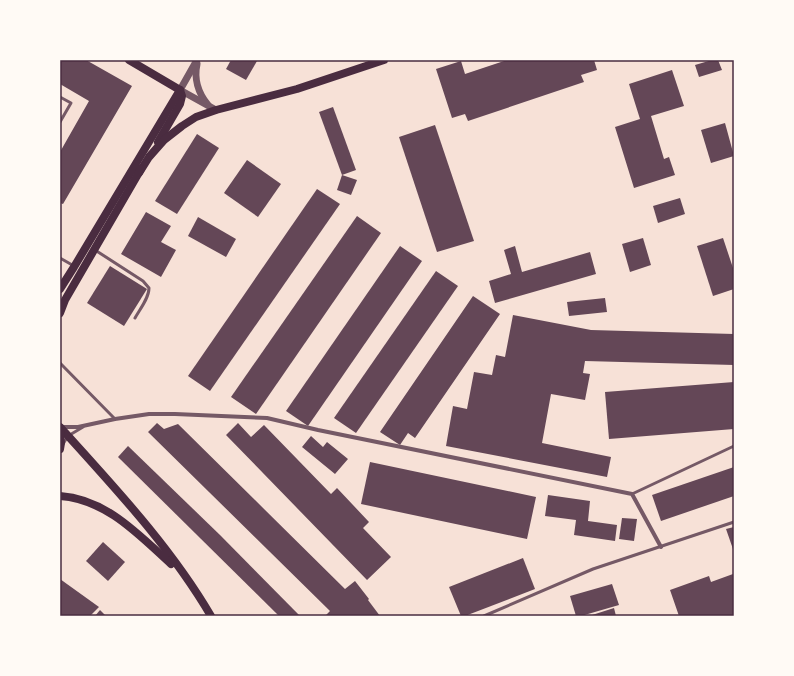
<svg xmlns="http://www.w3.org/2000/svg" width="794" height="676" viewBox="0 0 794 676" font-family="'Exo 2',sans-serif">
  <style>
    .building { fill: #644757 }
    .lines { fill: none; stroke-linecap: round; stroke-linejoin: round }
    .service { stroke: #755966; stroke-width: 3 }
    .minor { stroke: #755966; stroke-width: 4 }
    .tertiary { stroke: #755966; stroke-width: 7 }
    .secondary { stroke: #4a2c40; stroke-width: 8 }
    .neatline { fill: none; stroke: #4a2c40; stroke-width: 1.5 }
  </style>
  <rect width="100%" height="100%" fill="#f7e1d7"/>
  <g class="building">
    <path d="M60 60H86L132 86 63 204 60 203V152L89 101 60 84Z"/>
    <path d="M231 60H256L257 61 246 80 226 69Z"/>
    <path d="M507 60H594L597 70 581 75 584 82 468 121 465 114 452 118 436 69 461 61 465 74Z"/>
    <path d="M712 60H718L722 70 699 77 695 65Z"/>
    <path d="M672 70 684 106 651 116 664 159 669 157 675 175 634 188 615 127 640 119 629 84Z"/>
    <path d="M333 107 356 170 342 175 319 112Z"/>
    <path d="M725 123 734 156 711 163 701 130Z"/>
    <path d="M435 125 474 241 437 252 399 137Z"/>
    <path d="M197 134 219 148 177 214 155 201Z"/>
    <path d="M247 160 281 184 258 217 224 193Z"/>
    <path d="M342 175 357 180 351 195 337 190Z"/>
    <path d="M317 189 340 204 210 391 188 376Z"/>
    <path d="M680 198 685 214 658 223 653 206Z"/>
    <path d="M146 212 171 226 161 242 176 250 161 277 121 254Z"/>
    <path d="M357 216 381 233 256 414 231 397Z"/>
    <path d="M198 217 236 239 226 257 188 236Z"/>
    <path d="M643 238 651 265 630 272 622 244Z"/>
    <path d="M723 238 734 271V289L713 296 697 246Z"/>
    <path d="M400 246 422 261 308 426 286 411Z"/>
    <path d="M515 246 522 272 590 252 596 274 495 303 489 281 511 274 504 250Z"/>
    <path d="M110 266 147 289 124 326 87 303Z"/>
    <path d="M436 271 458 286 356 433 334 418Z"/>
    <path d="M473 296 500 314 415 438 408 433 400 445 380 432Z"/>
    <path d="M605 298 607 312 569 316 567 302Z"/>
    <path d="M513 315 591 330 734 334V365L585 361 583 373 590 374 585 400 551 394 542 443 611 457 607 477 446 446 453 406 467 409 474 372 492 375 496 355 505 357Z"/>
    <path d="M734 382V429L609 439 605 392Z"/>
    <path d="M157 423 164 429 178 424 345 589 355 581 369 599 368 600 380 616H350L349 615 348 616H325L330 611 148 432Z"/>
    <path d="M238 423 251 437 264 425 331 494 337 488 369 522 363 528 391 557 367 580 226 435Z"/>
    <path d="M311 436 323 447 327 442 348 459 335 474 302 447Z"/>
    <path d="M128 446 220 535 300 616H279L118 457Z"/>
    <path d="M370 462 536 497 527 539 361 504Z"/>
    <path d="M734 467V496L661 521 652 495Z"/>
    <path d="M548 495 590 501 588 521 617 525 615 541 574 535 576 520 545 516Z"/>
    <path d="M622 518 637 519 634 541 619 539Z"/>
    <path d="M734 527V552L726 529Z"/>
    <path d="M103 542 125 562 108 581 86 561Z"/>
    <path d="M523 558 535 589 465 616H461L449 587Z"/>
    <path d="M733 574 734 577V616H679L670 590 709 576 711 582Z"/>
    <path d="M60 579 99 607 90 616H60Z"/>
    <path d="M612 584 619 605 581 616H576L570 596Z"/>
    <path d="M614 608 616 616H589Z"/>
    <path d="M100 610 106 616H95Z"/>
  </g>
  <g class="lines">
    <g class="service">
      <path d="M60 97 71 103 60 122"/>
      <path d="M95 250 143 281 149 288C149 298 140 309 135 318"/>
      <path d="M60 258 74 266"/>
      <path d="M60 363 115 419"/>
      <path d="M63 444 68 436 83 427"/>
      <path d="M632 494 734 446"/>
      <path d="M484 616 593 569 734 522"/>
    </g>
    <path class="minor" d="M60 427H78L115 419 149 414H175L267 418 318 430 632 494 661 547"/>
    <g class="tertiary">
      <path d="M197 60 180 90 216 110"/>
      <path d="M197 64C194 78 198 93 208 105"/>
    </g>
    <g class="secondary">
      <path d="M129 60 180 90"/>
      <path d="M158 142 180 104 182 96 180 90"/>
      <path d="M139 173 149 157 164 140 182 126 196 117 216 110 297 89 384 60"/>
      <path d="M60 289 74 267 180 90"/>
      <path d="M60 313 65 300 141 169"/>
      <path d="M60 427C114 487 170 546 211 616"/>
      <path d="M60 431 61 443 60 449"/>
      <path d="M60 496C106 499 139 535 171 564"/>
    </g>
  </g>
  <rect width="794" height="676" fill="none" stroke="#fffaf5" stroke-width="122"/>
  <rect x="61" y="61" width="672" height="554" class="neatline"/>
</svg>
